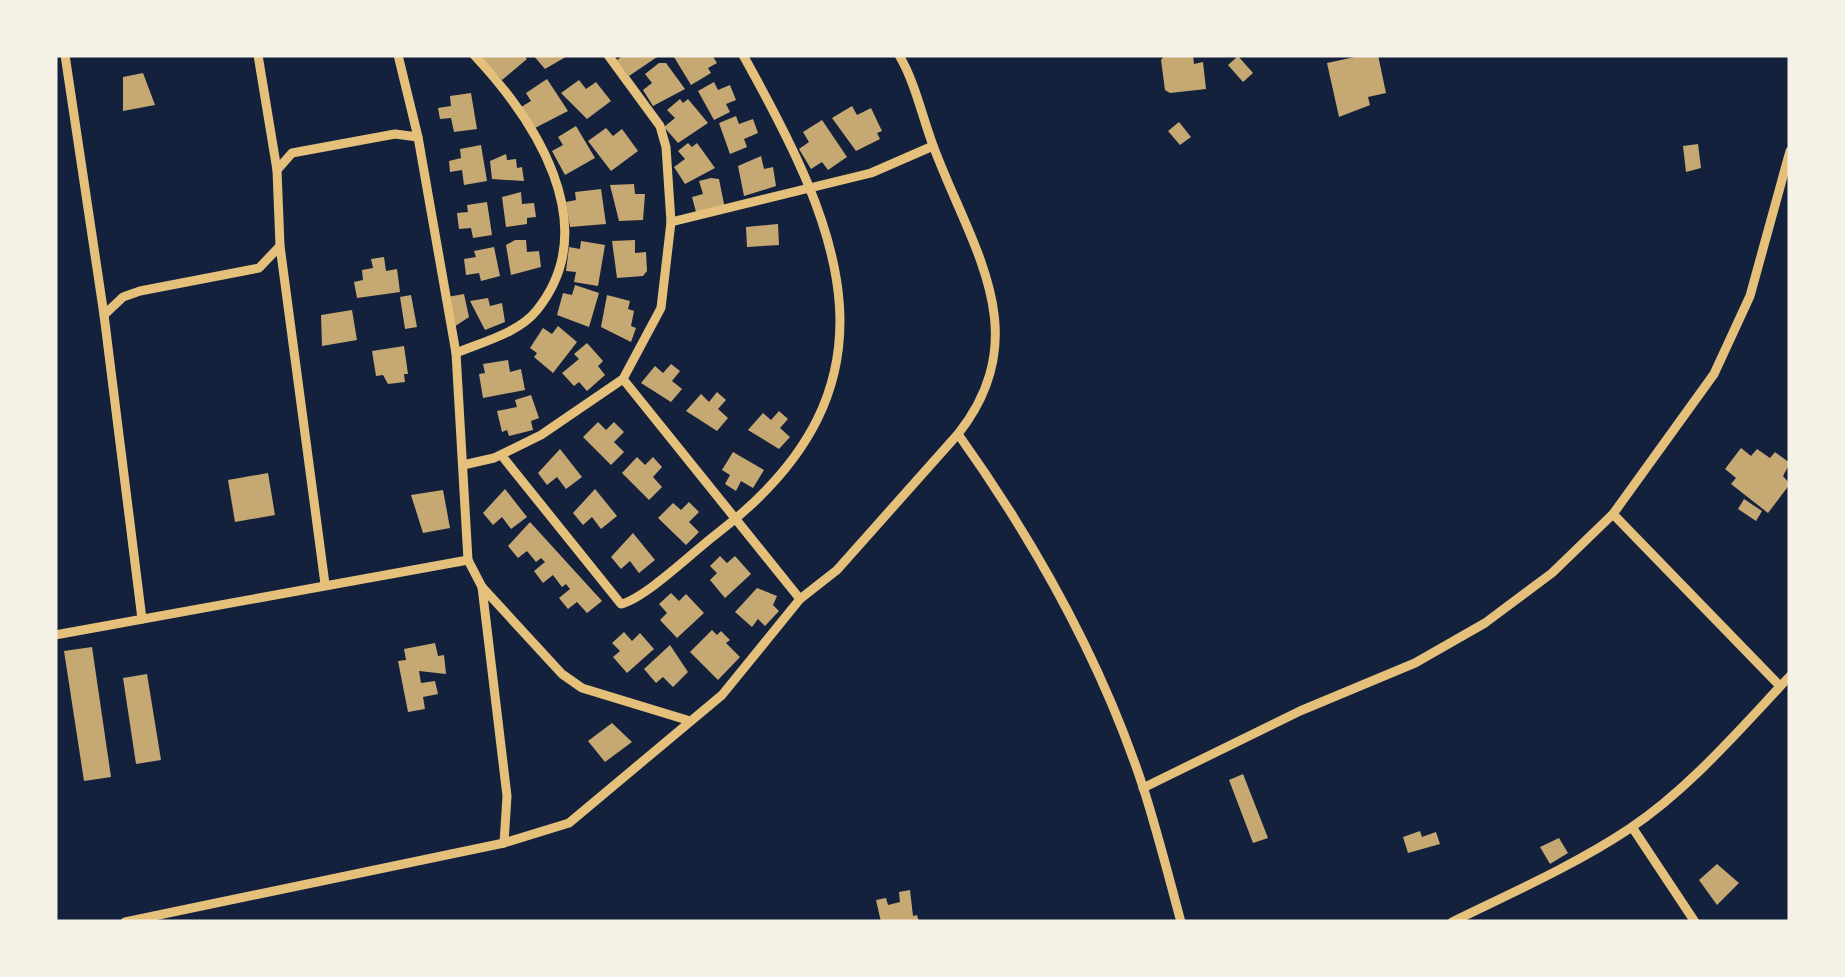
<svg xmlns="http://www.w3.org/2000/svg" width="1845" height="977" viewBox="0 0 1845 977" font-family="Arial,sans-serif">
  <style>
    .building { fill: #c6a872 }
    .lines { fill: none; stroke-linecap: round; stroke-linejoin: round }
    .minor { stroke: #e5c07b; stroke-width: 9 }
  </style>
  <rect width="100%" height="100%" fill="#14213d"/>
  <g class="building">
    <path d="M484 55H523L527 59 502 80 481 58Z"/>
    <path d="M533 55H569L545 69Z"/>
    <path d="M624 55H660L629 76 617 60Z"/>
    <path d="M677 55H712L717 63 708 68 711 73 691 85 674 57Z"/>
    <path d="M1165 55H1193L1194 64 1203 62 1206 89 1170 93 1165 90 1161 60Z"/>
    <path d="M1364 55H1378L1386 93 1368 97 1370 105 1339 117 1327 63Z"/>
    <path d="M1238 56 1253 73 1243 82 1228 65Z"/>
    <path d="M659 63H666L685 89 653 106 643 90 652 83 645 74Z"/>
    <path d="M143 73 155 105 123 111V77Z"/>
    <path d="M547 79 568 111 533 129 521 107 531 101 526 93Z"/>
    <path d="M579 80 586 89 596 82 611 101 587 119 561 93Z"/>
    <path d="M714 82 718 90 730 85 736 100 726 104 730 112 714 120 698 91Z"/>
    <path d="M471 93 477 129 454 132 451 118 440 119 438 108 451 106 450 96Z"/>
    <path d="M680 99 683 103 688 99 708 123 678 143 664 127 675 118 667 110Z"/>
    <path d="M852 106 857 115 871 108 882 131 877 133 880 139 856 151 832 118Z"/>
    <path d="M736 116 739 124 753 119 758 133 744 139 747 147 730 154 719 123Z"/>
    <path d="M822 120 847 157 828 170 822 162 811 169 799 149 809 142 803 132Z"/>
    <path d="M1179 122 1191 137 1180 145 1168 131Z"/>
    <path d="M576 126 595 158 565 175 552 151 563 145 558 137Z"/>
    <path d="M606 128 613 136 622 129 638 151 611 171 588 141Z"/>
    <path d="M688 143 692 147 697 143 715 168 685 184 674 167 685 159 678 151Z"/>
    <path d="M1698 144 1701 168 1686 172 1683 146Z"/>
    <path d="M481 145 487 181 464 185 462 170 450 172 449 161 461 158 460 149Z"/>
    <path d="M506 154 507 160 516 159 517 168 522 167 524 181 492 179 490 161Z"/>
    <path d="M761 156 764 169 773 167 776 186 744 196 738 166Z"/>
    <path d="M711 178 719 179 725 209 696 212 692 197 703 194 699 181Z"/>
    <path d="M634 184 635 194H645L643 220 619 221 610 185Z"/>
    <path d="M601 189 606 224 570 227 566 202 576 200 575 192Z"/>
    <path d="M521 192 522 204 534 203 536 217 527 218V224L506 227 502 197Z"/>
    <path d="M487 202 492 235 473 238 471 228 459 229 457 213 468 212 467 205Z"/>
    <path d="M778 224 779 245 747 247 746 227Z"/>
    <path d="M515 240H526L527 252 539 251 541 267 511 275 506 245Z"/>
    <path d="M635 240V253L646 252 647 271 643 276 617 278 612 241Z"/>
    <path d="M581 241 605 245 598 286 574 282 576 272 566 271 569 247 580 249Z"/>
    <path d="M494 247 500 276 481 281 479 273 466 275 464 259 476 257 474 251Z"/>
    <path d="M384 257 386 271 397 269 400 292 357 298 354 282 363 280 362 270 373 268 371 259Z"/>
    <path d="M575 285 599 293 589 327 557 315 563 293 572 295Z"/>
    <path d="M464 294 469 317 454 327 447 297Z"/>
    <path d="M411 295 417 327 405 329 400 297Z"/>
    <path d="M607 295 630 301 628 309 634 311 631 326 636 328 631 342 601 327Z"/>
    <path d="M488 298 490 306 502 303 505 322 485 330 470 301Z"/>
    <path d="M352 310 357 340 322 346 321 315Z"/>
    <path d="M558 326 577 342 553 373 534 357 537 353 530 348 543 328 552 334Z"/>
    <path d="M587 343 603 361 598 366 605 375 587 391 579 382 574 386 562 373 579 359 574 354Z"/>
    <path d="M404 346 408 374H404L405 382 388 384 383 375 376 376 372 351Z"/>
    <path d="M508 360 510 372 521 369 525 390 483 398 479 374 485 373 483 364Z"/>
    <path d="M671 364 680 371 672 381 682 389 671 402 641 383 655 366 663 373Z"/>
    <path d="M717 392 726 400 718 409 728 418 717 431 686 411 701 394 709 402Z"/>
    <path d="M531 395 539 418 531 421 533 430 509 436 507 430 502 432 497 411 517 407 515 400Z"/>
    <path d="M779 411 788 419 780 428 790 437 779 449 748 430 763 413 771 420Z"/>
    <path d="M598 422 606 430 614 422 624 432 614 442 624 452 611 465 583 437Z"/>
    <path d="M1741 448 1751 456 1757 449 1770 458 1775 452 1790 463 1783 476 1790 484 1768 513 1731 484 1736 478 1725 469Z"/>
    <path d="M560 449 582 477 566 489 557 477 547 485 538 473Z"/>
    <path d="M733 452 764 470 753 488 741 481 736 491 725 484 730 475 722 470Z"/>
    <path d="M637 457 645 465 653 457 662 467 653 477 662 487 649 500 622 473Z"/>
    <path d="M268 473 275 515 235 522 228 480Z"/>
    <path d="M505 489 527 517 511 529 502 517 493 525 483 513Z"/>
    <path d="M595 489 617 516 601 529 592 517 583 525 573 513Z"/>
    <path d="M443 490 450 528 423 533 411 495Z"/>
    <path d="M1744 499 1762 511 1756 521 1738 509Z"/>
    <path d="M689 502 699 512 689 522 699 532 686 545 658 518 673 503 681 510Z"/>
    <path d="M530 522 602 601 587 613 577 602 568 609 559 598 570 589 566 584 562 587 553 575 543 583 534 571 545 562 541 558 536 562 527 551 518 558 508 546Z"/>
    <path d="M633 533 655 560 639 573 630 561 621 569 611 557Z"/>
    <path d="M720 556 727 563 735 556 751 574 725 598 710 580 717 573 710 566Z"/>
    <path d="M757 588 777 596 773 605 779 611 765 626 758 619 752 627 735 612Z"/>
    <path d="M671 593 679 601 686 594 704 613 677 638 660 620 667 613 659 604Z"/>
    <path d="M712 630 717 635 721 631 730 640 726 643 740 657 718 680 690 652Z"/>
    <path d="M624 632 632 641 640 633 654 649 627 673 613 657 620 651 612 643Z"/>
    <path d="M435 643 438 656 444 655 446 674 419 671 421 683 435 681 438 694 423 697 425 709 408 712 398 661 406 660 404 649Z"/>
    <path d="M670 645 688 672 673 687 663 677 656 683 644 669Z"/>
    <path d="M92 647 111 777 84 781 64 651Z"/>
    <path d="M147 674 161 760 136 764 123 678Z"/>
    <path d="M612 723 632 742 605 762 588 741Z"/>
    <path d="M1243 774 1268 838 1253 843 1229 780Z"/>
    <path d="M1420 831 1422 837 1436 832 1440 844 1408 853 1403 837Z"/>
    <path d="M1559 838 1568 853 1550 864 1540 847Z"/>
    <path d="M1717 864 1739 883 1717 905 1699 880Z"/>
    <path d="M910 890 913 916 917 915 919 922H881L876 900 886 898 888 905 900 902 899 892Z"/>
  </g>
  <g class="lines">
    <g class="minor">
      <path d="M65 55 104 315 142 619"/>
      <path d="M258 55 277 170"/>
      <path d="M398 55 418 137 456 353 468 560 482 587 507 796 504 843"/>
      <path d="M899 55C916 84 922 117 934 148 972 249 1037 334 958 434 1035 542 1103 664 1144 790 1158 834 1169 878 1181 922"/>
      <path d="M671 222 871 173 933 146"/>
      <path d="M104 315 123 297 140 291 259 268 280 246"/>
      <path d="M456 353C482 342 519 333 537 310 605 225 534 119 474 55"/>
      <path d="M623 379 800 599"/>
      <path d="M502 456 621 604C645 599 696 549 719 532 909 385 842 232 743 55"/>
      <path d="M463 465 494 458 541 435 623 379 661 308 671 222 666 147 660 126 608 55"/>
      <path d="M1613 514 1780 686"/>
      <path d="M325 584 280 246 277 170 292 153 395 134 418 137"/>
      <path d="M482 587 562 674 582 688 687 720"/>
      <path d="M55 635 468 560"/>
      <path d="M1143 788 1300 711 1415 663 1485 623 1552 573 1613 514 1714 374 1750 296 1790 151"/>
      <path d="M1632 827 1695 922"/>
      <path d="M125 922 504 843 569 823 722 695 800 599 837 570 958 434"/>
      <path d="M1452 922C1511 893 1573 866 1629 829 1690 788 1740 729 1790 676"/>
    </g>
  </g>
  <rect width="1845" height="977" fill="none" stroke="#f6f1e7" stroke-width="115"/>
</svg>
